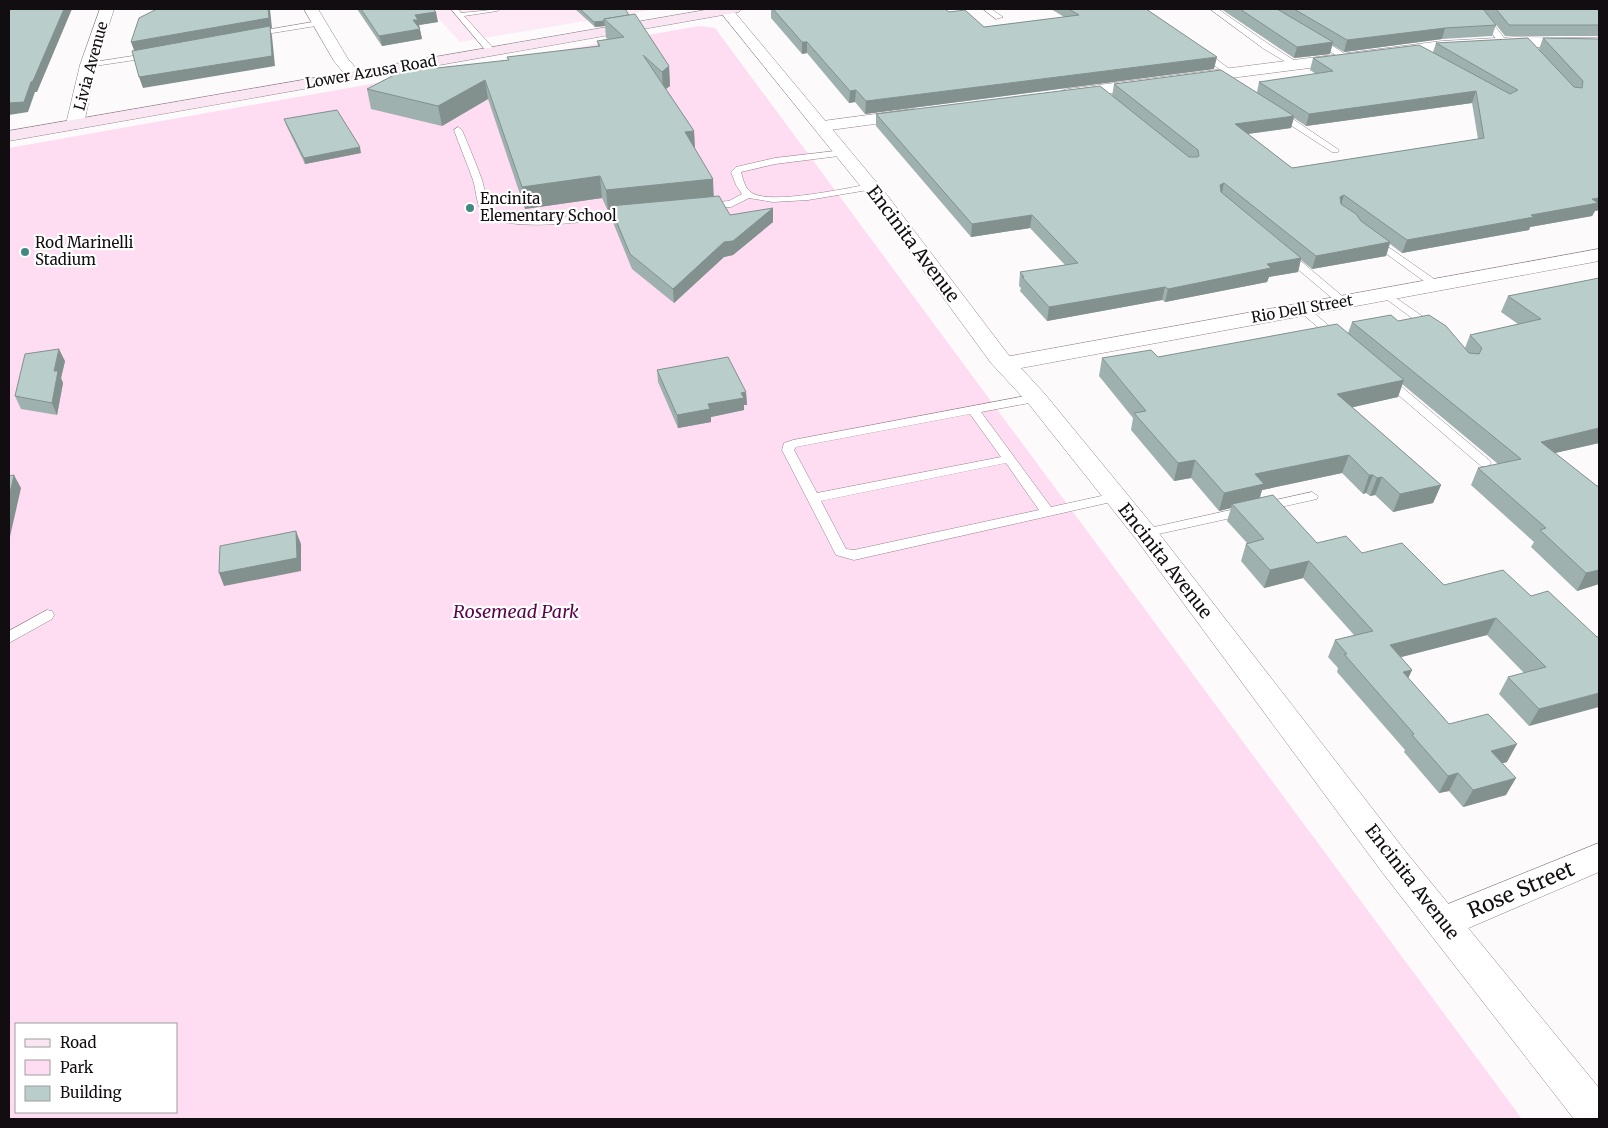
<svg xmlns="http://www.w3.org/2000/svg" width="1608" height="1128" viewBox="0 0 1608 1128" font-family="Merriweather,serif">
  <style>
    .built { fill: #fdeaf6 }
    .green { fill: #fedcf2; fill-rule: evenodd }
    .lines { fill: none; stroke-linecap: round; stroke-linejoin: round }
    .service-casing { stroke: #92838c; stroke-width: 1 }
    .minor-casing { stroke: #92838c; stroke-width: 1 }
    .tertiary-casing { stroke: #92838c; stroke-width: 1 }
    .secondary-casing { stroke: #92838c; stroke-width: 1 }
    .service { fill: #fff; fill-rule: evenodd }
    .minor { fill: #fff; fill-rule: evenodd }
    .tertiary { fill: #fff; fill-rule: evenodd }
    .secondary { fill: #fae6f3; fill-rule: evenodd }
    .wall { fill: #9fb1af; fill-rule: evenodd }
    .shaded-wall { fill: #82908e }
    .building { fill: #b9cecb; stroke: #82908e }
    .poi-dot { fill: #428982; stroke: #fff; stroke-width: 2 }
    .labels { text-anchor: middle; stroke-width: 4.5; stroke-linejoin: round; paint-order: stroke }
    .far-street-label { font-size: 15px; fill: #120d10; stroke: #fff }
    .far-poi-label { font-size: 15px; fill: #120d10; stroke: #fff; text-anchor: start }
    .street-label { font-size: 18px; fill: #120d10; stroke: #fff }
    .park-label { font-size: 18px; font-style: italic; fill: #5d034b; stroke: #fff }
    .near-street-label { font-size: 21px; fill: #120d10; stroke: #fff }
  </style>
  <rect width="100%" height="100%" fill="#fdfafc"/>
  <path class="built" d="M430 9H657L460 42Z"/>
  <path class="green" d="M699 26 715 28 1522 1119H9V148ZM16 1024H176V1112H16Z"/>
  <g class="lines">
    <defs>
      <g id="service">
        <path d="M451 9H458L461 13 500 9 497 11 464 16 494 49V53H488Z"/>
        <path d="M983 9H991L1003 17 996 19Z"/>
        <path d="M1210 9H1218L1270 45 1300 64 1293 66 1264 49Z"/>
        <path d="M1474 9H1481L1506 40V44H1500Z"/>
        <path d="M319 21 323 23 322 25 254 36 250 34 254 32Z"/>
        <path d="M1313 37H1319L1351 58 1344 60 1313 41Z"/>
        <path d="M1198 50H1204L1235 73 1228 75 1198 54Z"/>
        <path d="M152 53H155V57L88 67 84 65 88 63Z"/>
        <path d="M1278 110 1281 111 1339 150 1338 152H1332L1275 115V111Z"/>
        <path d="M458 127 462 130C469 147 476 163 482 180 485 189 485 202 491 209 507 228 604 213 630 211L635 214 630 217C599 219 499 237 481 210 476 202 476 189 473 180 467 163 460 147 454 130Z"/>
        <path d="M844 150 847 151V155L775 164 741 172C743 179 745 189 752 193 772 205 846 188 871 184L874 185V189L808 200 773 202 749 198 731 207 706 209 701 206 706 203 729 201 742 194 736 185 731 172 736 167 775 158Z"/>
        <path d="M1374 237 1440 283 1441 285 1440 287H1432L1370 242 1369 240Z"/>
        <path d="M1286 251 1290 252 1347 300 1348 302 1347 304H1339L1282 256V252Z"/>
        <path d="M1386 291 1435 325 1436 327 1435 329H1427L1382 296 1381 294Z"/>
        <path d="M1303 306 1307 307 1341 336 1343 338 1341 340H1333L1299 311 1298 309Z"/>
        <path d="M1386 376 1390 377 1489 460 1491 463 1489 466H1481L1382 381 1380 379 1382 377Z"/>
        <path d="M1036 394 1042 398 1040 401 981 412 1051 507 1115 493 1120 494 1121 497 1120 500 854 560 836 555 782 450 784 443 793 440ZM970 414 1001 457 817 493 794 450 796 447ZM1006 463 1039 510 854 550 846 549 821 501Z"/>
        <path d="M1312 492 1318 496 1317 499 1145 537 1140 536 1138 533 1140 530 1145 529Z"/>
        <path d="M47 610 52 611 54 615 52 619 9 643V631Z"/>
      </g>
      <g id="minor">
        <path d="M100 9H114L96 65 84 124 81 128 75 129 69 128 66 124 80 65Z"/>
        <path d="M304 9H318L348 59 362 75 360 78H348L334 61Z"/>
        <path d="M1515 37 1599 38V48L1515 47 1442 51 1067 99 1061 97 1059 94 1061 91 1067 89 1442 41Z"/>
        <path d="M913 109 919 110 921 114 919 118 823 131 817 130 814 126 817 122 823 121Z"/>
        <path d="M1599 249V261L1005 371 997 369 994 364 997 359 1005 357Z"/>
        <path d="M1599 843V872L1457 933 1444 938 1431 933 1426 922 1431 911Z"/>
      </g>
      <path id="tertiary" d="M718 9H732L887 195 1007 353 1044 393 1154 527 1406 852 1599 1088V1119H1574L1382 872 1136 539 1028 403 991 363 874 203Z"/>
      <path id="secondary" d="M711 9H741L739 12 734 13 9 141V131Z"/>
    </defs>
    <use href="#service" class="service-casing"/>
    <use href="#minor" class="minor-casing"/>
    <use href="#tertiary" class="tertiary-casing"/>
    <use href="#secondary" class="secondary-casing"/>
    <use href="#service" class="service"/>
    <use href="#minor" class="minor"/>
    <use href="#tertiary" class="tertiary"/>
    <use href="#secondary" class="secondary"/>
  </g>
  <g class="wall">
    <path d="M357 9H433L438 22 419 25 422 39 382 46Z"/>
    <path d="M575 9H625L629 15 669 66 670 86 666 89 694 131 695 149 714 197 730 215 773 222 733 255 724 257 674 303 632 269 612 220 611 211H608L602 198 525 209 488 99 442 126 371 109 367 89 437 68 508 60 507 57 598 46 597 41 608 39 606 38 605 26 595 27Z"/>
    <path d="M771 9H945L949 12 984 27 1064 17 1051 9H1146L1214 69 865 114 855 102 849 103 807 53 802 54 771 18Z"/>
    <path d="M1221 9H1599V36H1505L1485 11 1496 25 1492 36 1442 39 1344 52 1332 45 1330 54 1294 58Z"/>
    <path d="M1543 38 1599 39V210L1595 211 1592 216 1530 227 1529 230 1402 253 1390 244 1386 256 1312 269 1301 260 1298 272 1269 277 1267 282 1165 302 1162 300 1047 321 1020 291 1021 288 1019 286 1020 272 1065 265 1030 228 971 237 876 126V114L1112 96 1114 84 1257 92 1259 82 1316 74 1310 70 1313 58 1433 52 1436 43 1539 49ZM1472 103 1478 139 1292 168 1248 134 1291 128 1294 118 1306 126Z"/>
    <path d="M284 119 361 153 305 164 286 125Z"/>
    <path d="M1599 278V443L1555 453 1599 584 1577 591 1531 547 1534 542 1471 485 1478 468 1498 464 1402 384 1398 397 1352 407 1441 485 1433 503 1393 512 1375 495 1370 496 1366 493 1363 494 1342 473 1262 490 1260 498 1317 543 1362 553 1444 585 1531 596 1597 637 1529 726 1499 694 1508 677 1524 673 1487 635 1401 657 1412 670 1408 678 1449 724 1507 762 1502 763 1506 795 1463 807 1449 791 1439 793 1404 752 1405 750 1337 672 1338 668 1328 657 1335 640 1354 635 1303 578 1264 588 1241 561 1246 544 1247 543 1227 521 1231 508 1219 511 1191 478 1174 481 1131 430 1133 418 1099 376 1102 358 1158 357 1348 333 1352 322 1398 321 1465 348 1470 335 1518 324 1501 312 1508 296Z"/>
    <path d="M65 361 61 378 63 383 57 415 21 409 15 396Z"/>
    <path d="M657 370 746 392 747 405H744V410L711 417V422L678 428 658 382Z"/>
  </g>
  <g class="shaded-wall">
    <path d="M64 9H72L37 92H35L28 112 9 115V103L31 82Z"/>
    <path d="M268 9H270L272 28H270L272 36 275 66 143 88 139 77 135 53 131 42Z"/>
    <path d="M436 12 438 22 419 25 422 39 382 46 379 36 415 15Z"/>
    <path d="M604 21 605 26 595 27 594 22Z"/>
    <path d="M1445 28 1442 39 1344 52 1347 40Z"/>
    <path d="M802 42H807V53L802 54Z"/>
    <path d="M1333 42 1330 54 1294 58 1297 47Z"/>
    <path d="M1217 57 1214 69 865 114 866 101Z"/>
    <path d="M669 66 670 86 663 91 662 72Z"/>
    <path d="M485 80 488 99 442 126 438 106Z"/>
    <path d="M856 90 855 102 849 103 850 91Z"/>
    <path d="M1476 91 1472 103 1306 126 1309 114Z"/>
    <path d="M1294 116 1291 128 1232 136 1235 124Z"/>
    <path d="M694 131 695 152 685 132Z"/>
    <path d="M360 147 361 153 305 164 304 158Z"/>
    <path d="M600 176 602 198 525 209 522 187Z"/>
    <path d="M713 179 714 201 610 206 611 211H608L606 190Z"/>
    <path d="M1224 183 1221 196 1220 185Z"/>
    <path d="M1344 195 1340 208V197Z"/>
    <path d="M1599 198V210L1595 211 1592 216 1530 227 1529 230 1402 253 1407 240 1531 215Z"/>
    <path d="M773 208V222L733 255 724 257 674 303 673 289 724 242Z"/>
    <path d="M1032 215 1030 228 971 237 972 224Z"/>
    <path d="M1390 242 1386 256 1312 269 1316 256Z"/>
    <path d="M1301 258 1298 272 1269 277 1267 282 1165 302 1168 289 1267 264Z"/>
    <path d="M1165 287 1162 300 1047 321 1049 307Z"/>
    <path d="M59 349 65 361 61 378 63 383 57 415 52 403 54 371Z"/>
    <path d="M1404 380 1398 397 1332 412 1337 394Z"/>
    <path d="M746 392 747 405H744V410L711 417V422L678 428 677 415 741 393Z"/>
    <path d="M1599 428V443L1533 458 1541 442Z"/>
    <path d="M1349 455 1342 473 1262 490 1258 502 1232 504 1231 508 1219 511 1224 493 1255 474Z"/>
    <path d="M1195 460 1191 478 1174 481 1178 463Z"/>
    <path d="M14 475 21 488 9 541V497Z"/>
    <path d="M1369 475H1373L1366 493 1363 494Z"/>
    <path d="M1382 477 1375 495 1370 496 1377 478Z"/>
    <path d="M1441 485 1433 503 1393 512 1400 494Z"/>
    <path d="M296 531 301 544V571L224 586 219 573Z"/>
    <path d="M1309 561 1303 578 1264 588 1270 570Z"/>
    <path d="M1599 570V584L1577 591 1586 573Z"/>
    <path d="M1496 618 1487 635 1382 662 1390 645Z"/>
    <path d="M1412 670 1404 687 1403 672Z"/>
    <path d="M1599 693V707L1529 726 1539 709Z"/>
    <path d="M1517 744 1507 762 1482 769 1491 751Z"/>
    <path d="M1458 773 1449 791 1439 793 1448 776Z"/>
    <path d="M1516 778 1506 795 1463 807 1473 790Z"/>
  </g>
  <g class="building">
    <path d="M9 9H64L33 81 31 82 24 102 9 103Z"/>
    <path d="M157 9H268L269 18 131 42 139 18Z"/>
    <path d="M361 9H433L436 12 415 15 418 20H413L420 29 379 36Z"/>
    <path d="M580 9H625L629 15 604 19V21L594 22Z"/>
    <path d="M773 9H945L949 12 965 10 984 27 1079 15 1069 9H1146L1217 57 866 101 856 90 850 91 807 42H802Z"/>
    <path d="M1240 9H1277L1333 42 1297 47Z"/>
    <path d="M1294 9H1483L1496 25 1445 28 1347 40Z"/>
    <path d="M1496 9H1599V25H1509Z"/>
    <path d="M635 14 669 66 662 72 643 55 694 131 685 132 713 179 606 190 600 176 522 187 485 80 438 106 367 89 429 57 437 68 509 60 507 57 600 46 597 41 624 37 604 19Z"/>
    <path d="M270 26 272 56 139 77 132 51Z"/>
    <path d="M1528 38 1574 87 1582 88 1583 81 1543 38 1599 39V198L1592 199 1598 203 1531 215 1534 217 1407 240 1344 195 1340 197 1341 204 1356 214 1361 221 1390 242 1316 256 1224 183 1220 185 1221 192 1301 258 1267 264 1271 268 1168 289 1165 287 1049 307 1022 277H1024L1020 272 1078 263 1032 215 972 224 876 114 1100 86 1189 157H1197L1199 156 1198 150 1114 84 1221 70 1294 116 1235 124 1292 168 1484 138 1476 91 1309 114 1259 82 1333 71 1313 58 1419 45 1510 94 1518 90 1436 43Z"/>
    <path d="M337 110 360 147 304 158 284 119Z"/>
    <path d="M719 196 730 215 773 208 733 241 724 242 673 289 630 254 610 206Z"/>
    <path d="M1599 278V428L1541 442 1597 486H1599V570L1586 573 1540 530 1546 528 1478 468 1521 459 1352 322 1391 315 1398 321 1429 315 1446 326 1469 353 1479 354 1482 348 1470 335 1541 319 1508 296Z"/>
    <path d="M1337 324 1404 380 1337 394 1441 485 1400 494 1382 477 1377 478 1373 475H1369L1349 455 1255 474 1264 484 1224 493 1195 460 1178 463 1134 413 1146 411 1102 358 1151 350 1158 357Z"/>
    <path d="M59 349 54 371H58L52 403 15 396 25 354Z"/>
    <path d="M728 357 746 392 741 393 744 398 708 404 710 409 677 415 657 370Z"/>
    <path d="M14 475 9 497V476Z"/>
    <path d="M1273 495 1317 543 1346 536 1362 553 1402 543 1444 585 1503 570 1531 596 1548 591 1597 637 1599 636V693L1539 709 1508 677 1546 667 1496 618 1390 645 1412 670 1403 672 1449 724 1488 714 1517 744 1491 751 1516 778 1473 790 1458 773 1448 776 1412 735 1414 734 1344 654H1347L1335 640 1373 631 1309 561 1270 570 1246 544 1264 539 1232 504Z"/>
    <path d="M296 531 297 558 219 573 220 546Z"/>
  </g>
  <g class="poi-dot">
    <circle cx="470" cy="208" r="5"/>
    <circle cx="25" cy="252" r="5"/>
  </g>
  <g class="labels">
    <g class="far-street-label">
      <text transform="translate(91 66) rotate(-75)" y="5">Livia Avenue</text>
      <text transform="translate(371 72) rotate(-10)" y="5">Lower Azusa Road</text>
      <text transform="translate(1302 309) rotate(-10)" y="5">Rio Dell Street</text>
    </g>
    <g class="far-poi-label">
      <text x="480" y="204">Encinita<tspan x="480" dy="17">Elementary School</tspan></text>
      <text x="35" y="248">Rod Marinelli<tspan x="35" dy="17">Stadium</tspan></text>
    </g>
    <g class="street-label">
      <text transform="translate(913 244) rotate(53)" y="6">Encinita Avenue</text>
      <text transform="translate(1165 561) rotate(52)" y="6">Encinita Avenue</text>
      <text transform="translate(1412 882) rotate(52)" y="6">Encinita Avenue</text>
    </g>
    <g class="park-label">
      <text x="516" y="618">Rosemead Park</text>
    </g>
    <g class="near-street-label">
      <text transform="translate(1521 890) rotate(-23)" y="7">Rose Street</text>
    </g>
  </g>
  <rect width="1608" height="1128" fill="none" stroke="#120d10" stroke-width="20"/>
  <rect x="15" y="1023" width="162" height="90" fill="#ffffff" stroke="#a09e9f"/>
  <rect x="25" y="1039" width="25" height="8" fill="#fae6f3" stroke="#a09e9f"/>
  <text x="60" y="1048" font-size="15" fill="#120d10">Road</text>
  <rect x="25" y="1060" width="25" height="15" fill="#fedcf2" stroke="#a09e9f"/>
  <text x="60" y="1073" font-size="15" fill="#120d10">Park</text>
  <rect x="25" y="1086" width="25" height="15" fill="#b9cecb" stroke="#a09e9f"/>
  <text x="60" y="1098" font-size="15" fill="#120d10">Building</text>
</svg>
